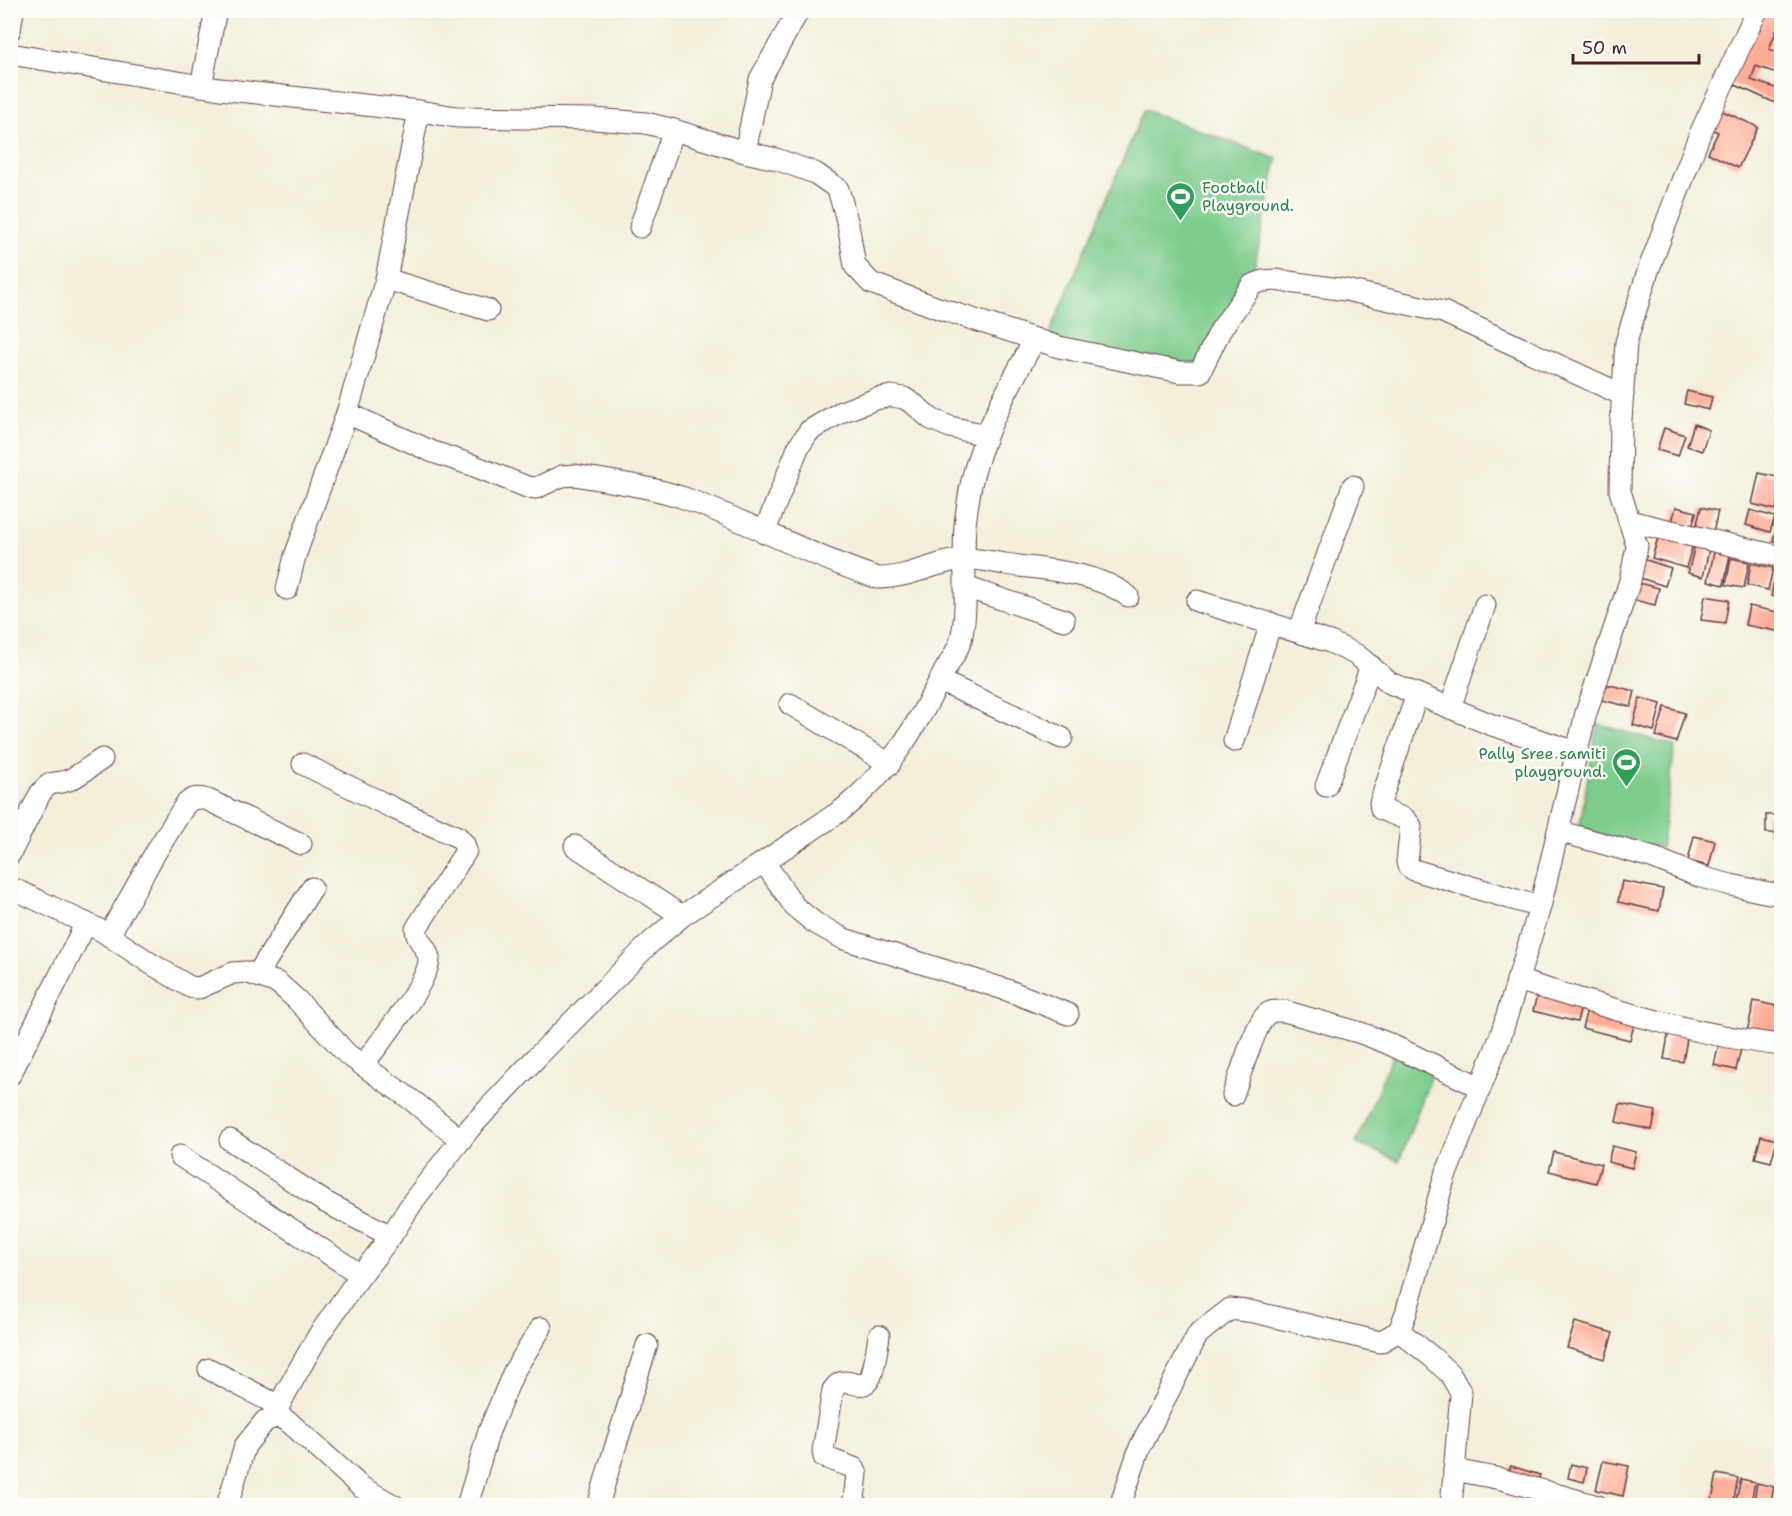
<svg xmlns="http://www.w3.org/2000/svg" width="1792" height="1516" viewBox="0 0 1792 1516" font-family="'Shantell Sans',sans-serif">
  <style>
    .green { fill: #7dcc8d; stroke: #64765c; stroke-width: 1.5 }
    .building { fill: #fdac95 }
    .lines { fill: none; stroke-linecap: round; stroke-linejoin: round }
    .minor-casing { stroke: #633e45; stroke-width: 23 }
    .minor { stroke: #fff; stroke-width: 21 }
    .labels { text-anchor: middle; stroke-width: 5; stroke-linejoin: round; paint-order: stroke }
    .leisure-label { font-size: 16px; fill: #27864d; stroke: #fdfcf7; text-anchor: start }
  </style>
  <rect width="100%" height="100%" fill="#fdfcf7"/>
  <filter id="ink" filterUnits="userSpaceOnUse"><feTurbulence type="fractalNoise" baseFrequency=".0167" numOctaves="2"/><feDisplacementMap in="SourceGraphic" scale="12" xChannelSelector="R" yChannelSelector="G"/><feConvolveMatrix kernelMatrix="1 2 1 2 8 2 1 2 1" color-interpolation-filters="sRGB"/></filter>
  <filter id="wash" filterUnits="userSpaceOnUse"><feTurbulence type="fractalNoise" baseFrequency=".008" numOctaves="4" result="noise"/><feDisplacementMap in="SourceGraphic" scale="24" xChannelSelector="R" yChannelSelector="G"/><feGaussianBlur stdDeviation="1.35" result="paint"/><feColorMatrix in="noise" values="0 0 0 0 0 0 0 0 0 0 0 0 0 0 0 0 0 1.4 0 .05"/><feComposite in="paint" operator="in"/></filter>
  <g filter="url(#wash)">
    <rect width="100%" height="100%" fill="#f3efda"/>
    <g class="green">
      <path d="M1144 110 1277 159 1251 282 1200 372 1047 340Z"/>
      <path d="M1597 724 1675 746 1661 848 1579 830Z"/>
      <path d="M1394 1052 1434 1069 1399 1161 1356 1143Z"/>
    </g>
    <g id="blocks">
      <g class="building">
        <path d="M1763 10H1782V31L1777 29 1769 49 1782 54V75L1756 66 1751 80 1782 90V106L1731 83Z"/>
        <path d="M1718 109 1758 127 1738 168 1708 153 1718 132 1709 128Z"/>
        <path d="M1687 391 1712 397 1709 410 1684 404Z"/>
        <path d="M1694 424 1709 430 1702 451 1687 446Z"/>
        <path d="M1664 428 1685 435 1678 456 1657 450Z"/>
        <path d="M1759 473 1782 478 1776 510 1752 504Z"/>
        <path d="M1676 507 1696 512 1691 531 1671 525Z"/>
        <path d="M1701 507 1718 511 1713 532 1696 528Z"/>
        <path d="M1750 510 1775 517 1770 532 1746 525Z"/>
        <path d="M1778 520 1782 521V543L1773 541Z"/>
        <path d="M1660 531 1694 541 1686 568 1652 558Z"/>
        <path d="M1695 545 1709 549 1703 577 1688 573Z"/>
        <path d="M1714 552 1730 555 1724 585 1708 581Z"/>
        <path d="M1731 558 1749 562 1744 588 1726 585Z"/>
        <path d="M1643 559 1671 568 1665 586 1637 577Z"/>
        <path d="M1751 563 1773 568 1768 590 1747 585Z"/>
        <path d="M1778 563 1782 564V599L1771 596Z"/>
        <path d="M1634 582 1659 588 1655 605 1630 599Z"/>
        <path d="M1705 596 1729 600 1725 623 1701 620Z"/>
        <path d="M1749 606 1782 613V632L1745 625Z"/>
        <path d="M1601 683 1635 691 1631 707 1597 699Z"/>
        <path d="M1640 698 1661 704 1654 731 1633 725Z"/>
        <path d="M1665 707 1685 713 1676 742 1656 736Z"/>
        <rect x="1766" y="815" width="16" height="18"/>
        <path d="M1694 836 1715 841 1709 866 1688 861Z"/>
        <path d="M1622 881 1663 889 1659 911 1618 902Z"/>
        <path d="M1538 992 1582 1003 1577 1022 1533 1011Z"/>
        <path d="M1754 1001 1781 1007 1773 1038 1747 1032Z"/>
        <path d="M1588 1006 1636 1018 1630 1040 1582 1028Z"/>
        <path d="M1669 1030 1688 1033 1683 1062 1664 1059Z"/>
        <path d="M1720 1039 1742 1044 1736 1070 1714 1065Z"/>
        <path d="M1620 1104 1656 1111 1652 1130 1616 1122Z"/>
        <path d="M1761 1136 1777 1140 1771 1162 1755 1158Z"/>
        <path d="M1612 1146 1636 1152 1632 1168 1608 1162Z"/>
        <path d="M1554 1152 1601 1164 1596 1183 1549 1171Z"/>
        <path d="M1575 1322 1613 1333 1605 1359 1567 1348Z"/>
        <path d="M1603 1461 1629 1466 1623 1496 1596 1490Z"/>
        <path d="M1571 1464 1587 1468 1584 1482 1568 1478Z"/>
        <path d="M1511 1466 1540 1475 1536 1486 1507 1477Z"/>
        <path d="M1717 1474 1738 1478 1733 1504 1712 1500Z"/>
        <path d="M1741 1479 1755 1482 1750 1506 1735 1505Z"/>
        <path d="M1757 1483 1774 1487 1770 1506H1753Z"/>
        <path d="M1529 1490 1543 1493 1541 1506H1526Z"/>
      </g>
    </g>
  </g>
  <g filter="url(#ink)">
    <use href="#blocks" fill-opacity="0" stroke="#633e45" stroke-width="1.5"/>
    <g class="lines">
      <defs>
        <g id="minor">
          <path d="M10 30 13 10"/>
          <path d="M10 54 220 89 419 111 457 117 594 119 646 123 674 130 745 152 776 159 815 173 838 189 848 224 855 266 871 283 938 308 1059 347 1180 372H1200L1220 331 1252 285 1263 281 1275 280 1346 290 1443 312 1623 395"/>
          <path d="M201 86 216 10"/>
          <path d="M745 152 760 79 799 10"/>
          <path d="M640 227 674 130"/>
          <path d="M386 279 488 310"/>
          <path d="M347 413 433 452 472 465 527 487 536 488 562 476 575 475C612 482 651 486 687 499 751 523 813 557 878 578 909 578 935 562 963 559 976 558 992 562 1005 564 1045 570 1094 571 1128 596"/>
          <path d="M1629 521 1782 557"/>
          <path d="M764 533 798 448 809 431 841 412 876 399 891 396 904 398 915 405 931 419 950 427 986 435"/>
          <path d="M965 587 1064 620"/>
          <path d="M287 589 295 556 347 413 386 279 419 111"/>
          <path d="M1197 601 1330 642 1357 655 1390 683 1492 725 1577 752"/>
          <path d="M1299 632 1353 486"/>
          <path d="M940 681 1062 738"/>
          <path d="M1417 694 1380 803 1381 809 1405 819 1411 826 1407 862 1408 866 1414 870 1540 907"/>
          <path d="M790 704 890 764"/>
          <path d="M1450 708 1485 605"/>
          <path d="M1234 741 1271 623"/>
          <path d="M303 764 395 809 458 837 464 844 466 851 416 929C416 940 427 947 429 958 431 979 377 1046 363 1065"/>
          <path d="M1326 786 1371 666"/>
          <path d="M1558 831 1654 858 1701 877 1731 885 1769 893 1782 894"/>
          <path d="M575 846 682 916"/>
          <path d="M10 854 40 794C52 778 53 786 69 780 80 775 91 766 102 759"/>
          <path d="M764 862 795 907 815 923 844 939 1007 990 1068 1014"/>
          <path d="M10 887 102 931 150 963 190 987 199 988 233 973 246 972 278 983 297 1000 347 1054 413 1101 461 1140"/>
          <path d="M109 935 154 855 185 805C193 797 197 797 208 800L301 844"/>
          <path d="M257 975 312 888"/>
          <path d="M1517 980C1604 1006 1691 1035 1782 1045"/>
          <path d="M10 1075 86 923"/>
          <path d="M1233 1095C1239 1079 1255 1025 1266 1015 1271 1010 1277 1011 1284 1011L1361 1033 1387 1043 1480 1087"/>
          <path d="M230 1140 325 1202 391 1236"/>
          <path d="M180 1156 361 1275"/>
          <path d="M1399 1331 1432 1357 1450 1374 1461 1393 1451 1506"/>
          <path d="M209 1369 279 1406"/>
          <path d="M278 1416 279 1406 285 1394 318 1336 355 1283 391 1236 414 1200 470 1128 536 1058 650 943 682 916 842 810C892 769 915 729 944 672 950 661 960 648 962 635 969 599 962 562 965 526 966 514 968 502 970 490 980 437 1009 386 1035 339"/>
          <path d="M1454 1470 1501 1479 1598 1506"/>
          <path d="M227 1506 245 1446 265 1421 278 1416 290 1423 361 1487 395 1506"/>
          <path d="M467 1506 489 1431 514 1371 541 1328"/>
          <path d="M598 1506 610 1464 647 1345"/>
          <path d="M858 1506 854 1499 857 1474 854 1468 824 1457 823 1451 833 1390C845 1372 856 1391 867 1382 874 1377 877 1346 879 1336"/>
          <path d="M1120 1506 1140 1447 1198 1334 1230 1309 1254 1312 1380 1342 1399 1331 1406 1313 1444 1179 1500 1038 1540 907 1586 713 1630 581 1637 546 1620 491 1621 421 1626 342 1648 271 1699 136 1757 10"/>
        </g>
      </defs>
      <use href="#minor" class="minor-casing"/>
      <use href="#minor" class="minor"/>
    </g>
  </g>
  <defs>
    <symbol id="stadium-pin" viewBox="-11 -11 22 30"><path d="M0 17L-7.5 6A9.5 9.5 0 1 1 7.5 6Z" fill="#2e9e5b" stroke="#fdfcf7"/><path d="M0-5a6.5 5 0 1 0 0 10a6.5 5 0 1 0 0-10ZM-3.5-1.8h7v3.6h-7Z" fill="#fff"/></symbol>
  </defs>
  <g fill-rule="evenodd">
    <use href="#stadium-pin" x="1164" y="180" width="33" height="45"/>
    <use href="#stadium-pin" x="1610" y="746" width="33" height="45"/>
  </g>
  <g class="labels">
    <g class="leisure-label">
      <text x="1202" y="193">Football<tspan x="1202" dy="18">Playground.</tspan></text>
      <text x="1606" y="759" text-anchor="end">Pally Sree samiti<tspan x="1606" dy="18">playground.</tspan></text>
    </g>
  </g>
  <rect width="1792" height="1516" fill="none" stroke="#fdfcf7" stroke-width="36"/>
  <path d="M1573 54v9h126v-9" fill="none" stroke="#4a1f2b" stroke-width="3"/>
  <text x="1582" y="54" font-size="18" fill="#4a1f2b" stroke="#fdfcf7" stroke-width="4.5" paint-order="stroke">50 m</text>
</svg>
